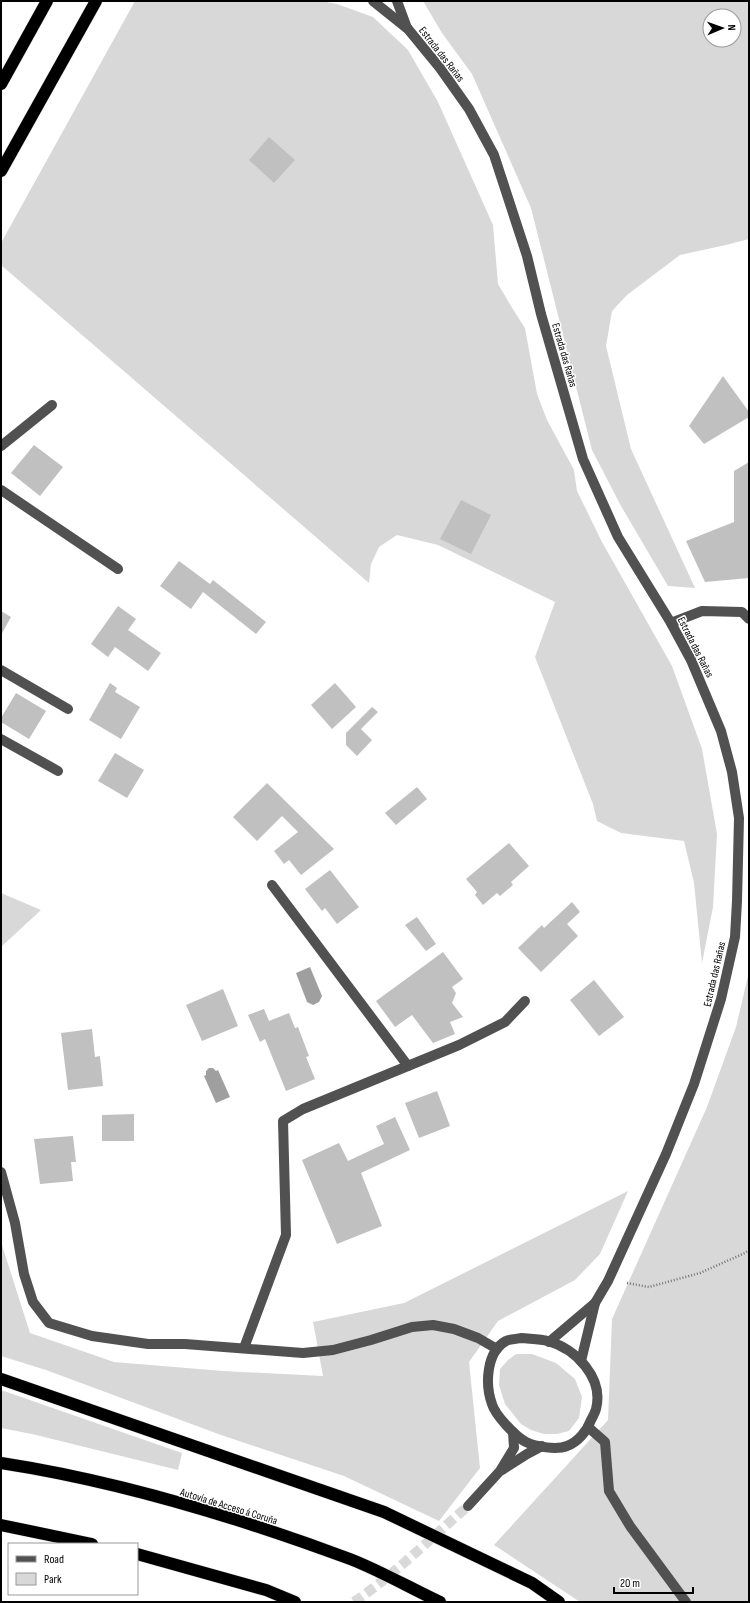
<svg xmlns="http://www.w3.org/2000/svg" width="750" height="1603" viewBox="0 0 750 1603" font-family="'Sofia Sans Condensed',sans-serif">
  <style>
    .green { fill: #d8d8d8; fill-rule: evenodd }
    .water { fill: #9f9f9f }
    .building { fill: #c0c0c0 }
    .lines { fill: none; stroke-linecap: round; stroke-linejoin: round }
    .minor-tunnel { stroke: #d9d9d9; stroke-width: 10; stroke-dasharray: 10 5; stroke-linecap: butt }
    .highway-casing { stroke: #dbdbdb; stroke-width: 13 }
    .path { stroke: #737373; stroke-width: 2.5; stroke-dasharray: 1 2; stroke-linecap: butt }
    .minor { stroke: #515151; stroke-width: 10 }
    .highway { stroke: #000; stroke-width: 12 }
    .labels { text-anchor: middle; stroke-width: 3; stroke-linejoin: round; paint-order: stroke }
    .street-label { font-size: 11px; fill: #000; stroke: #fff }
  </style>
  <rect width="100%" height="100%" fill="#fff"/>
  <g class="green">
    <path d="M135 1H321L337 4 373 17 408 50 438 102 493 225 498 284 514 311 525 328 537 394 547 420 574 470 577 491 602 542 672 666 702 749 717 834 713 907 702 963 694 883 684 841 621 833 597 821 593 804 535 657 555 602 438 545 397 535 379 547 371 564 369 583 1 265V243Z"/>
    <path d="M423 1H749V239L726 245 680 255 627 295 612 311 606 346 631 449 695 588 668 586 621 506 592 450 531 208 472 74 442 33ZM710 16H734V40H710Z"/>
    <path d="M1 893 41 910 1 947Z"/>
    <path d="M749 972V1602H580L494 1545 608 1420 612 1319 707 1107 736 1027Z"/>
    <path d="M628 1191 600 1254 575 1280 498 1321 469 1362 480 1468 439 1521 344 1476 221 1435 46 1370 1 1356V1242L30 1333 114 1362 223 1371 323 1376 313 1322 404 1303Z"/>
    <path d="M516 1354H532L556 1363 575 1379 582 1397 579 1418 569 1431 557 1434H544L531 1430 521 1424 505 1404 499 1385 500 1369 508 1360Z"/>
    <path d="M1 1390 182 1453 178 1470 32 1434 1 1428Z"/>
  </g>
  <g class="water">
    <path d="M310 967 322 996 319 1002 313 1005 307 1002 296 973Z"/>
    <path d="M209 1068H213L216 1071 218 1070 230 1097 216 1103 204 1076 206 1075V1071Z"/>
  </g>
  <g class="building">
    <path d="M269 137 295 160 274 183 249 160Z"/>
    <path d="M723 376 749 412V417L704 444 689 426Z"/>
    <path d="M34 445 63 467 40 496 11 473Z"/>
    <path d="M749 462V578L705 582 686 541 734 522V471Z"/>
    <path d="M461 500 491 515 471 554 440 539Z"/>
    <path d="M179 561 210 584 213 580 266 622 256 634 203 592 191 609 160 586Z"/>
    <path d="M118 606 136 619 128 630 161 653 148 671 115 647 108 657 91 644Z"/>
    <path d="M1 611 11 617 1 635Z"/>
    <path d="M110 683 117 688 115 692 140 707 121 739 89 720Z"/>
    <path d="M335 683 356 707 332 729 311 705Z"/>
    <path d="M16 693 46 711 29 739 1 722V718Z"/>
    <path d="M372 707 378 712 361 729 372 740 357 756 346 745V733Z"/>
    <path d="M115 753 144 770 127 798 98 781Z"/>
    <path d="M267 783 334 849 301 875 289 860 284 864 274 851 298 832 282 816 257 841 233 817Z"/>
    <path d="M417 787 427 799 396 825 385 813Z"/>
    <path d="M509 843 529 866 511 882 513 885 500 896 497 893 483 905 475 895 477 892 466 879Z"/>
    <path d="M330 870 359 907 337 924 325 908 322 911 305 889Z"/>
    <path d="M572 902 580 912 567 924 578 936 541 972 518 948 542 925 544 928Z"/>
    <path d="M417 917 436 944 426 951 405 925Z"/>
    <path d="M443 952 463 979 452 987 456 993 452 1003 463 1017 450 1022 455 1034 433 1043 412 1015 395 1027 376 1001Z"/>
    <path d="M594 980 624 1017 599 1036 570 1000Z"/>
    <path d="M223 989 238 1026 202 1041 186 1005Z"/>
    <path d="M264 1009 269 1021 289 1013 295 1028 298 1027 309 1056 306 1057 315 1079 286 1091 265 1039 260 1042 248 1015Z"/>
    <path d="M92 1029 95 1057 100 1056 103 1086 68 1090 61 1033Z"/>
    <path d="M437 1091 450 1126 419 1138 405 1103Z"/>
    <path d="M134 1114V1141H102V1115Z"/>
    <path d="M395 1117 410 1150 361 1173 382 1226 337 1244 302 1160 339 1143 348 1161 384 1144 376 1126Z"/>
    <path d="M73 1136 76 1162H71L73 1181 40 1184 34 1139Z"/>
  </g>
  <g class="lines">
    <path class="minor-tunnel" d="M354 1602C395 1574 431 1538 468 1506"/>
    <defs>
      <g id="highway">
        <path d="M1 84 47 1"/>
        <path d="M1 171 96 1"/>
        <path d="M1 1379 384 1512 532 1583 559 1602"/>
        <path d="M1 1463C118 1481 240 1518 350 1559 381 1571 410 1588 440 1602"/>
        <path d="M1 1525 92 1544"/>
        <path d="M137 1554 266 1590 295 1602"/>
      </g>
    </defs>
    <use href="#highway" class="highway-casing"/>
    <path class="path" d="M627 1283 649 1287 700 1273 745 1253 749 1250"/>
    <g class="minor">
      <path d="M373 1 408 29 440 68 469 109 494 155 527 256 541 314 583 459 618 537 671 623 691 660 721 731 732 772 739 818 737 901 735 937 721 999 694 1084 666 1154 608 1281 595 1303 581 1361"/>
      <path d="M397 1 407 28"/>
      <path d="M1 446 52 405"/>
      <path d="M1 490 118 569"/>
      <path d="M671 623 702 611 742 612 749 619"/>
      <path d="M1 670 68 709"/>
      <path d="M1 739 58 771"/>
      <path d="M272 885 408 1066"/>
      <path d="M1 1172 15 1223 24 1274 33 1302 49 1323 92 1336 148 1344H185L303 1353 333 1350 371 1340 412 1327 433 1325 454 1329 478 1338 497 1349"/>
      <path d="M521 1338C530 1339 540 1339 548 1341 576 1349 604 1378 596 1409 595 1413 593 1416 591 1420 587 1431 578 1442 567 1446 557 1450 536 1447 526 1442 516 1437 495 1415 492 1404 485 1385 486 1352 506 1341 510 1339 517 1339 521 1338Z"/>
      <path d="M549 1342 595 1303"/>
      <path d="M244 1348 286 1235 283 1121 303 1109 459 1045 505 1022 525 1001"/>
      <path d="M588 1427 605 1442 609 1491 630 1526 686 1602"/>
      <path d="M502 1470 527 1454 542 1446"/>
      <path d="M468 1506 500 1471 514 1448 513 1432"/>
    </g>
    <use href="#highway" class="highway"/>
  </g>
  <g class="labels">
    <g class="street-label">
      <text transform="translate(442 54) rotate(52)" y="4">Estrada das Rañas</text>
      <text transform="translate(565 355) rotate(74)" y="4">Estrada das Rañas</text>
      <text transform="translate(696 647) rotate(63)" y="4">Estrada das Rañas</text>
      <text transform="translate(714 974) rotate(-77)" y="4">Estrada das Rañas</text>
      <text transform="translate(229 1506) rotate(17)" y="4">Autovía de Acceso á Coruña</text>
    </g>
  </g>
  <rect width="750" height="1603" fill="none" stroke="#000000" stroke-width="4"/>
  <rect x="8" y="1543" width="130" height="52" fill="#ffffff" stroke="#999999"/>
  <rect x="16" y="1556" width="20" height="6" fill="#515151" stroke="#999999"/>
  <text x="44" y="1563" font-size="12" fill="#000000">Road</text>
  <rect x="16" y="1573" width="20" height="12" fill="#d8d8d8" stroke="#999999"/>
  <text x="44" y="1583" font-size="12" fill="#000000">Park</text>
  <g transform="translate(722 28) rotate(88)"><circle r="19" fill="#ffffff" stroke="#999999"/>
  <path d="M0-3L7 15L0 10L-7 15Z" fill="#000000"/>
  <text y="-6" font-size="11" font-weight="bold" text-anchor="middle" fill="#000000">N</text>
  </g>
  <path d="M614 1587v6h79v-6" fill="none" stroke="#000000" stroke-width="2"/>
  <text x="620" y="1587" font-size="12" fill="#000000" stroke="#ffffff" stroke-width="3" paint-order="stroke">20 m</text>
</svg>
